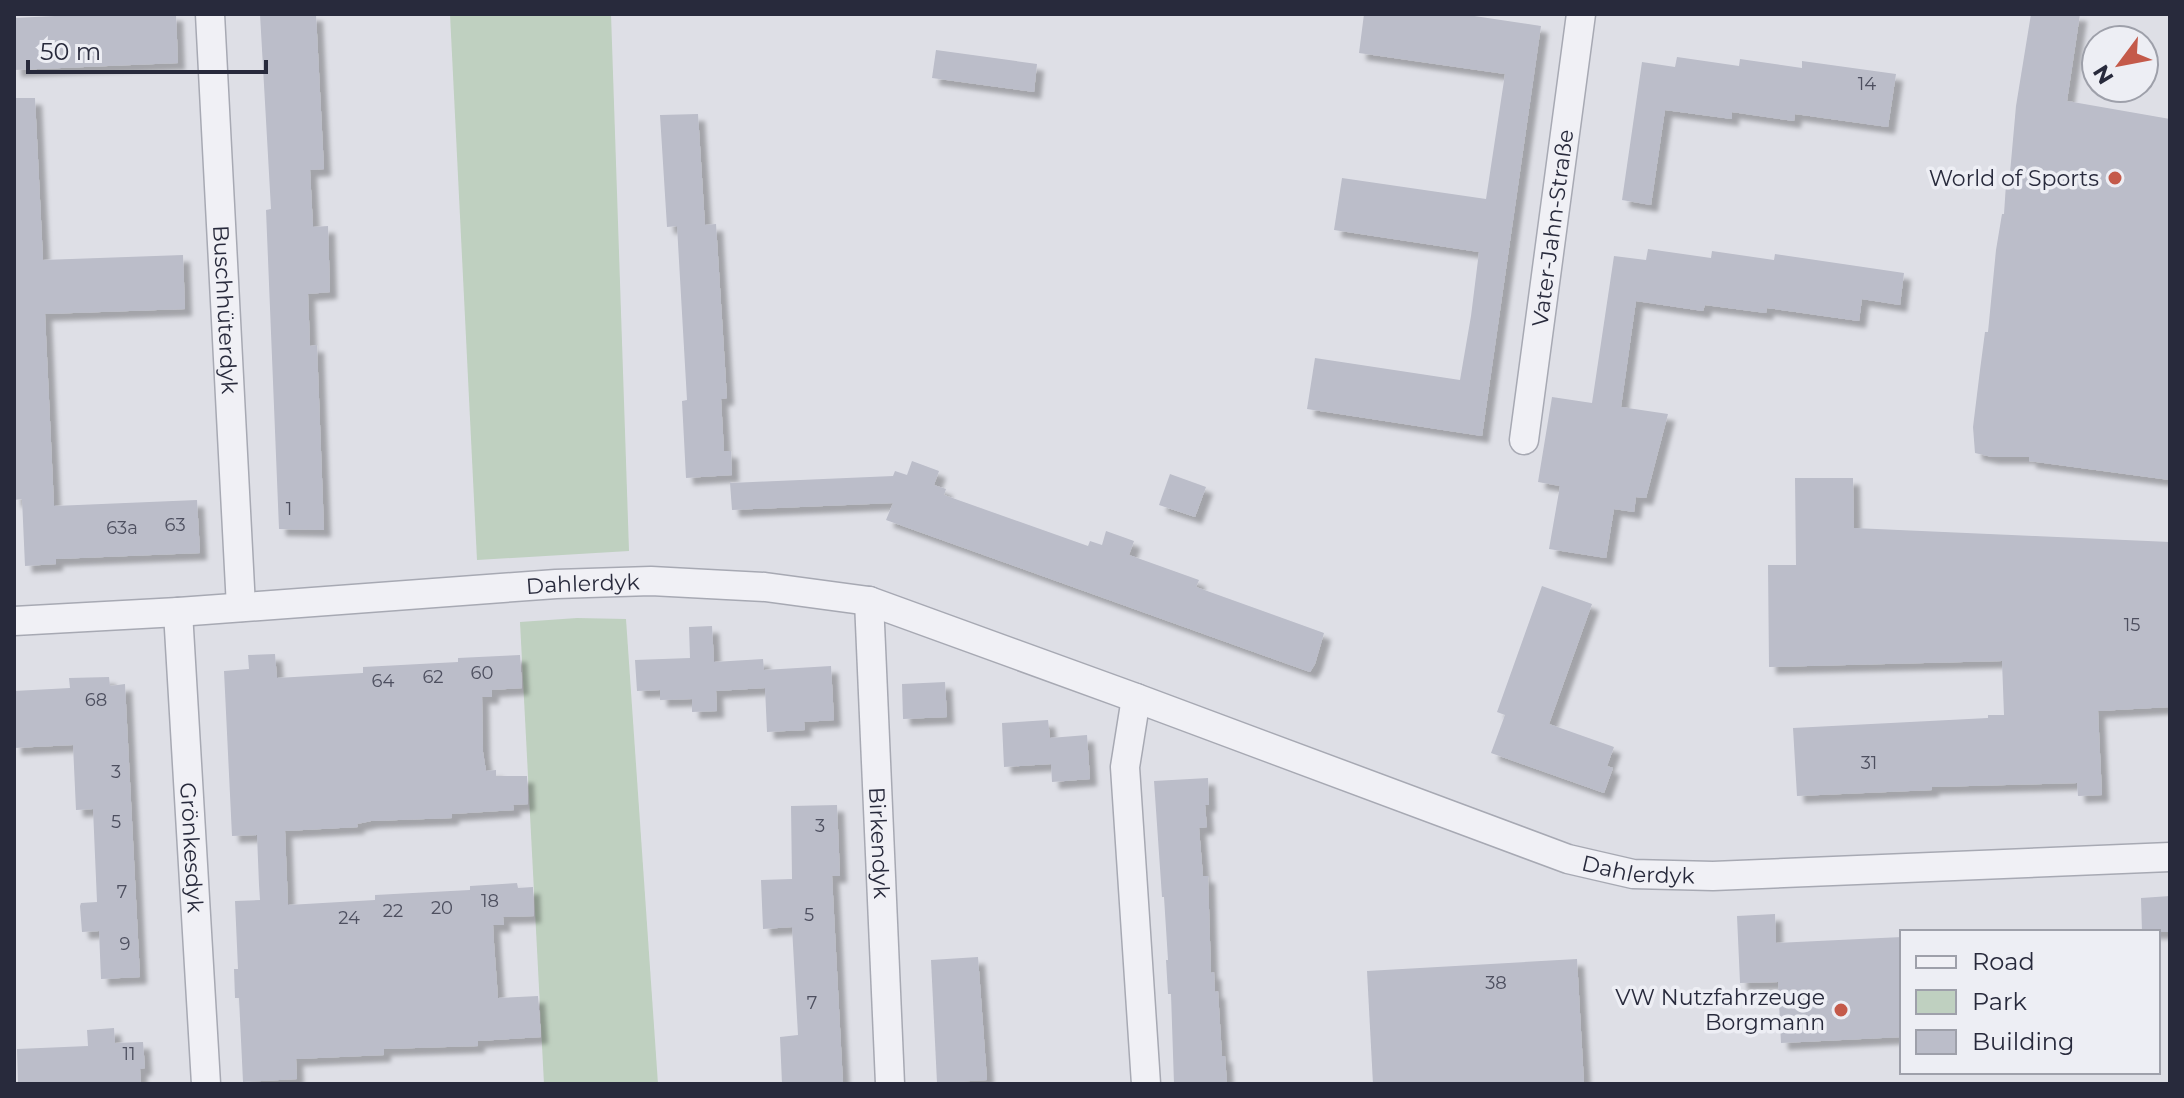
<svg xmlns="http://www.w3.org/2000/svg" width="2184" height="1098" viewBox="0 0 2184 1098" font-family="Montserrat,sans-serif">
  <style>
    .green { fill: #bfd0c0 }
    .building { fill: #bbbdc9; filter: url(#shadow) }
    .lines { fill: none; stroke-linecap: round; stroke-linejoin: round }
    .street-casing { stroke: #a7a9b3; stroke-width: 31 }
    .street { stroke: #f0f0f5; stroke-width: 28 }
    .poi-dot { fill: #c45a4a; stroke: #edeef4; stroke-width: 3 }
    .labels { text-anchor: middle; stroke-width: 7; stroke-linejoin: round; paint-order: stroke }
    .number-label { font-size: 18px; fill: #4d4f5f }
    .poi-label { font-size: 22px; fill: #282a3c; stroke: #edeef4; text-anchor: end }
    .street-label { font-size: 22px; fill: #282a3c; stroke: #edeef4 }
  </style>
  <defs>
    <filter id="shadow"><feDropShadow dx="7" dy="7" stdDeviation="2" flood-color="#0004"/></filter>
  </defs>
  <rect width="100%" height="100%" fill="#dedfe6"/>
  <g class="green">
    <path d="M450 14H611L629 551 477 560Z"/>
    <path d="M577 618 626 619 658 1084H544L520 622Z"/>
  </g>
  <g class="building">
    <path d="M96 14H176L178 63 14 70V18Z"/>
    <path d="M260 14H316L324 169 310 170 313 227 328 226 330 292 308 294 310 346 317 345 324 530 279 529 266 210 271 209Z"/>
    <path d="M1364 14H1461L1541 26 1482 436 1307 409 1315 358 1460 380 1471 316 1479 252 1334 230 1342 178 1486 199 1505 74 1359 53Z"/>
    <path d="M2031 14H2080L2067 101 2170 119V480L2029 461V457H1992L1975 453 1973 427 1980 370 1985 332H1988L1996 250 2002 214H2004L2006 184H2009L2016 106Z"/>
    <path d="M936 50 1037 64 1034 92 932 78Z"/>
    <path d="M1677 57 1739 66 1740 59 1802 68V61L1896 74 1888 127 1795 114 1794 121 1732 112V119L1665 110 1651 205 1622 200 1642 62 1675 67Z"/>
    <path d="M14 98H35L43 260 183 255 185 309 45 314 54 506 197 500 200 553 56 559V564L25 566 22 499 14 500Z"/>
    <path d="M698 114 705 225 716 224 727 398 721 399 724 451H731L732 475 686 478 682 401 687 400 677 226 667 227 660 115Z"/>
    <path d="M1648 249 1711 258 1712 251 1774 260 1775 254 1904 273 1900 305 1862 299 1859 321 1767 308 1766 313 1705 305 1703 311 1636 301 1621 407 1668 414 1646 498 1636 497 1634 512 1614 509 1606 558 1549 549 1560 486 1538 482 1552 397 1592 403 1614 256 1646 260Z"/>
    <path d="M912 461 939 471 934 485 946 489 944 495 1088 546 1090 541 1102 545 1106 531 1134 541 1129 555 1199 580 1196 587 1324 633 1315 664 1310 672 886 520 893 503 732 510 730 483 893 476 895 471 907 475Z"/>
    <path d="M1170 474 1206 487 1195 517 1159 505Z"/>
    <path d="M1795 478H1853L1854 528 2170 542V707L2098 711 2102 795 2078 796 2077 783 1932 787V790L1797 796 1793 728 1988 718V715H2004L2002 661 1769 667 1768 565H1796Z"/>
    <path d="M1542 586 1592 604 1549 724 1614 747 1607 766 1613 768 1604 793 1491 753 1505 715 1497 712Z"/>
    <path d="M712 626 714 662 763 659 764 670 831 666 834 720 804 722 805 730 767 732 765 688 716 691 717 711 692 712V699L660 700V690L637 691 635 660 690 658 689 627Z"/>
    <path d="M275 654 277 678 363 673V667L458 662V658L520 655 522 688 492 690V697H482L483 752 486 771 496 770V776H527L528 804 513 805 514 810 452 814V818L371 821 357 824 358 827 285 831 288 905 375 900V895L470 890V886L517 883 518 888 533 887 534 916 503 917 504 925H493L494 943 498 998 538 996 541 1037 478 1041V1046L384 1049V1055L296 1059 297 1079 243 1082 239 998H235L234 969H238L235 901 260 900 259 885 257 835 232 836 224 671 249 669 248 655Z"/>
    <path d="M109 677 110 686 125 684 140 977 101 979 99 931 82 932 80 906 81 903 97 902 93 809 76 810 73 745 14 748V691L70 688 69 678Z"/>
    <path d="M945 682 947 717 903 719 902 684Z"/>
    <path d="M1048 720 1050 738 1087 735 1090 779 1052 782 1051 764 1004 767 1002 723Z"/>
    <path d="M1208 778 1209 805H1205L1207 827 1199 828 1203 876H1208L1211 973 1214 972 1215 992 1218 991 1222 1056H1225L1227 1084H1174L1171 994H1168L1166 960H1168L1164 897H1162L1154 781Z"/>
    <path d="M837 805 840 876H832L843 1084H782L780 1037 798 1035 792 927 763 929 761 880 792 879 791 806Z"/>
    <path d="M2170 896V932H2142L2141 898Z"/>
    <path d="M1775 914 1776 943 1902 937V1037L1781 1043 1778 982 1740 983 1737 916Z"/>
    <path d="M978 957 987 1080 937 1083 931 960Z"/>
    <path d="M1577 959 1584 1084H1373L1367 971Z"/>
    <path d="M114 1028 115 1043 143 1042 145 1068 140 1069 141 1084H18L17 1049 88 1046 87 1030Z"/>
  </g>
  <g class="lines">
    <defs>
      <g id="street">
        <path id="s1" d="M210 14 241 607"/>
        <path id="s2" d="M1524 440 1581 14"/>
        <path id="s3" d="M869 601 890 1084"/>
        <path id="s4" d="M178 612 206 1084"/>
        <path id="s5" d="M14 621 178 612 556 584 651 581 765 587 869 601 1136 698 1568 859 1633 874 1713 876 2170 857"/>
        <path d="M1136 698 1125 767 1146 1084"/>
      </g>
    </defs>
    <use href="#street" class="street-casing"/>
    <use href="#street" class="street"/>
  </g>
  <g class="poi-dot">
    <circle cx="2115" cy="178" r="8"/>
    <circle cx="1841" cy="1010" r="8"/>
  </g>
  <g class="labels">
    <g class="number-label">
      <text x="1867" y="90">14</text>
      <text x="289" y="515">1</text>
      <text x="175" y="531">63</text>
      <text x="122" y="534">63a</text>
      <text x="2132" y="631">15</text>
      <text x="482" y="679">60</text>
      <text x="433" y="683">62</text>
      <text x="383" y="687">64</text>
      <text x="96" y="706">68</text>
      <text x="1869" y="769">31</text>
      <text x="116" y="778">3</text>
      <text x="116" y="828">5</text>
      <text x="820" y="832">3</text>
      <text x="122" y="898">7</text>
      <text x="490" y="907">18</text>
      <text x="442" y="914">20</text>
      <text x="393" y="917">22</text>
      <text x="809" y="921">5</text>
      <text x="349" y="924">24</text>
      <text x="125" y="950">9</text>
      <text x="1496" y="989">38</text>
      <text x="812" y="1009">7</text>
      <text x="129" y="1060">11</text>
    </g>
    <g class="poi-label">
      <text x="2099" y="186">World of Sports</text>
      <text x="1825" y="1005">VW Nutzfahrzeuge<tspan x="1825" dy="25">Borgmann</tspan></text>
    </g>
    <g class="street-label">
      <text dy="8" stroke="none"><textPath href="#s2" startOffset="214">Vater-Jahn-Straße</textPath></text>
      <text dy="8" stroke="none"><textPath href="#s1" startOffset="296">Buschhüterdyk</textPath></text>
      <text dy="8" stroke="none"><textPath href="#s5" startOffset="570">Dahlerdyk</textPath></text>
      <text dy="8" stroke="none"><textPath href="#s3" startOffset="242">Birkendyk</textPath></text>
      <text dy="8" stroke="none"><textPath href="#s4" startOffset="236">Grönkesdyk</textPath></text>
      <text dy="8" stroke="none"><textPath href="#s5" startOffset="1674">Dahlerdyk</textPath></text>
    </g>
  </g>
  <rect width="2184" height="1098" fill="none" stroke="#282a3c" stroke-width="32"/>
  <rect x="1900" y="930" width="260" height="144" fill="#edeef4" stroke="#9ea0aa" stroke-width="2"/>
  <rect x="1916" y="956" width="40" height="12" fill="#f0f0f5" stroke="#9ea0aa" stroke-width="2"/>
  <text x="1972" y="970" font-size="24" fill="#282a3c">Road</text>
  <rect x="1916" y="990" width="40" height="24" fill="#bfd0c0" stroke="#9ea0aa" stroke-width="2"/>
  <text x="1972" y="1010" font-size="24" fill="#282a3c">Park</text>
  <rect x="1916" y="1030" width="40" height="24" fill="#bbbdc9" stroke="#9ea0aa" stroke-width="2"/>
  <text x="1972" y="1050" font-size="24" fill="#282a3c">Building</text>
  <g transform="translate(2120 64) rotate(238)"><circle r="38" fill="#edeef4" stroke="#9ea0aa" stroke-width="2"/>
  <path d="M0-6L14 30L0 20L-14 30Z" fill="#c45a4a"/>
  <text y="-12" font-size="22" font-weight="bold" text-anchor="middle" fill="#282a3c">N</text>
  </g>
  <path d="M28 60v12h238v-12" fill="none" stroke="#282a3c" stroke-width="4"/>
  <text x="40" y="60" font-size="24" fill="#282a3c" stroke="#edeef4" stroke-width="6" paint-order="stroke">50 m</text>
</svg>
